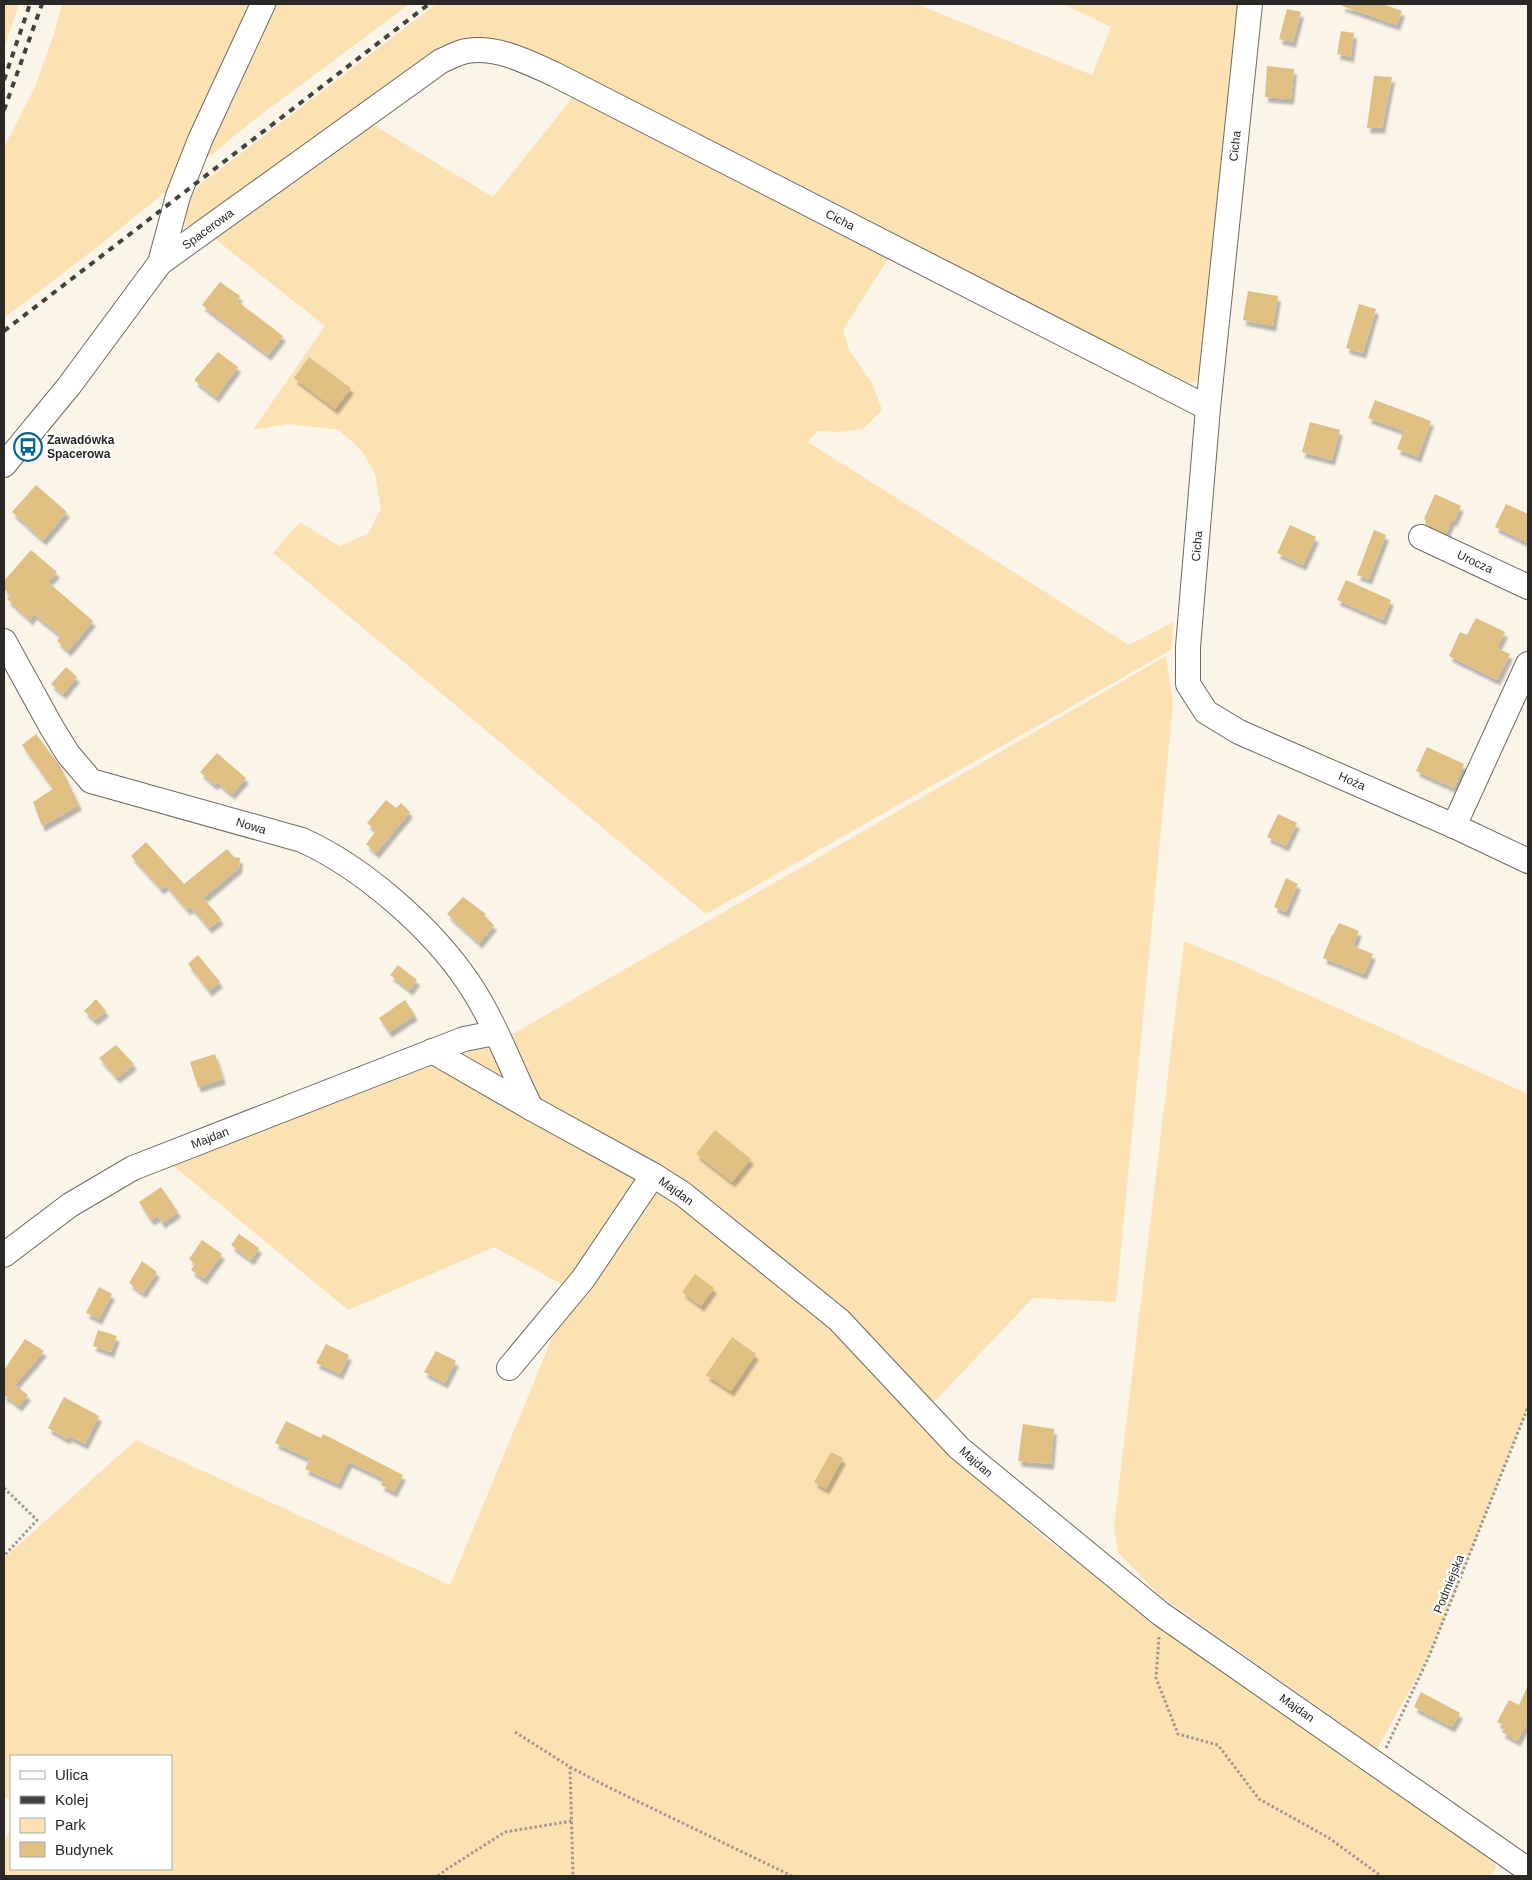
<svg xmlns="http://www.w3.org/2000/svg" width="1532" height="1880" viewBox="0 0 1532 1880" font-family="Arial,sans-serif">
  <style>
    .green { fill: #fce2b3 }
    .building { fill: #dfbf82; filter: url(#shadow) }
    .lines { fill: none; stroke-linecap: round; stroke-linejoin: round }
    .minor-casing { stroke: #6e6960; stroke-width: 26 }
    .path { stroke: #9b978f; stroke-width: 3; stroke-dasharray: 2.5 2.5; stroke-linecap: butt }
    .minor { stroke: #fff; stroke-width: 24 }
    .rail { stroke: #43413c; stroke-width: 4; stroke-dasharray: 6 6; stroke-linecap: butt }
    .labels { text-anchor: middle; stroke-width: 4.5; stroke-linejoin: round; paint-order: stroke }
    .street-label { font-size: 12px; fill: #2a2824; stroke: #fff }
    .poi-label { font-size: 12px; font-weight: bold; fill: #2a2824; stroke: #fff; text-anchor: start }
  </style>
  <defs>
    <filter id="shadow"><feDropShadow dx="3" dy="5.5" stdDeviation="1" flood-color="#0004"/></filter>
  </defs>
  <rect width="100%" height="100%" fill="#faf4e9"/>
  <g class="green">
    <path d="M4 4H19L4 49Z"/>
    <path d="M62 4H410L259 116 96 248 4 318V147L35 87 54 34Z"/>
    <path d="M436 4H917L1092 75 1111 27 1063 4H1250L1237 130 1207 370C1199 384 1192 385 1177 380L594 94 895 248 843 330 849 350 872 383 882 410 863 429 840 432 817 431 808 442 1129 645 1174 622 1171 650 706 914 273 553 300 522 339 546 368 534 381 509 375 474 362 451 339 430 288 424 253 430 325 326 205 231 362 118 493 197 581 87C549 71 503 45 466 51 458 52 449 58 441 61L194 227 186 226 181 219 185 196Z"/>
    <path d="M1166 656 1173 704 1116 1302 1033 1298 915 1422 1047 1540 1494 1857 1496 1868 1491 1876H4V1841L11 1828V1869H171V1756H11V1801L4 1797V1558L136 1440 450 1585 572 1290 494 1247 348 1310 170 1163 506 1038Z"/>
    <path d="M1184 941 1242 965 1528 1094V1407L1430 1654 1377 1749 1159 1595 1118 1552 1114 1526Z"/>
  </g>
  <g class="building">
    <path d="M1342 4H1383L1402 11 1397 25 1342 6Z"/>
    <path d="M1287 9 1301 12 1293 42 1279 39Z"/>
    <path d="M1341 31 1354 33 1351 57 1337 54Z"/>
    <path d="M1267 66 1294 69 1291 99 1265 97Z"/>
    <path d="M1374 76 1392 77 1382 128H1367Z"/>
    <path d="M220 282 240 296 237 301 283 336 268 355 202 305Z"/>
    <path d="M1248 291 1278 296 1273 326 1243 320Z"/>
    <path d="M1359 304 1376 309 1363 353 1346 348Z"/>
    <path d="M218 352 238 367 216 397 195 381V379Z"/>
    <path d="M309 357 351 388 335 409 294 378Z"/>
    <path d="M1375 400 1431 421 1418 457 1397 449 1404 431 1368 418Z"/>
    <path d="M1310 422 1340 430 1332 460 1302 452Z"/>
    <path d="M36 485 67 512 43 540 12 512Z"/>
    <path d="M1435 494 1461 506 1454 521 1452 520 1446 534 1425 524 1426 520 1424 519Z"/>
    <path d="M1506 504 1528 514V543L1495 527Z"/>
    <path d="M1290 525 1316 537 1303 565 1277 553Z"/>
    <path d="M1374 530 1386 535 1369 579 1357 575Z"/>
    <path d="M31 550 57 572 48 582 93 621 68 651 57 641 61 636 34 614 30 620 7 599 11 595 4 589V581Z"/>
    <path d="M1346 580 1391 600 1383 620 1337 600Z"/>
    <path d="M1476 618 1505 632 1497 648 1510 654 1497 680 1449 656 1460 632 1467 635Z"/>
    <path d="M66 667 77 677 63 694 51 684Z"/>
    <path d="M36 734 60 766 79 805 42 826 33 802 53 789 22 745Z"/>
    <path d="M1427 747 1464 764 1454 788 1416 771Z"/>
    <path d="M217 753 246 778 232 794 217 782 215 785 200 772Z"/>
    <path d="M386 800 396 808 401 803 410 812 376 853 366 844 376 831 367 823Z"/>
    <path d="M1278 814 1297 823 1286 846 1267 837Z"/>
    <path d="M146 842 184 884 227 849 234 857 240 858 239 868 203 898 221 919 209 928 191 907 187 910 166 885 161 889 131 856Z"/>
    <path d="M1286 878 1298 884 1286 912 1274 907Z"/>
    <path d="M463 897 486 914 484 916 494 925 479 943 447 914Z"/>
    <path d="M1339 923 1359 931 1353 946 1373 954 1364 974 1323 958 1332 935H1333Z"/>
    <path d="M198 955 220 982 209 991 188 964Z"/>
    <path d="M398 965 417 980 410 990 390 975Z"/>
    <path d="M96 999 106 1011 95 1020 84 1011Z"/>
    <path d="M405 1000 415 1015 389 1032 379 1018Z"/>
    <path d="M116 1045 134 1064 117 1078 99 1058Z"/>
    <path d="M215 1054 223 1079 198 1087 190 1062Z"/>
    <path d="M715 1130 751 1159 732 1182 696 1154Z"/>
    <path d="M161 1187 178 1212 162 1223 158 1216 151 1220 139 1202Z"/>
    <path d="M239 1234 259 1248 251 1260 231 1245Z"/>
    <path d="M202 1240 222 1254 204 1279 191 1270 195 1264 189 1259Z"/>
    <path d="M142 1261 157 1272 143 1293 129 1283Z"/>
    <path d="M695 1274 714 1288 701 1306 682 1292Z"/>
    <path d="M99 1287 112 1294 99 1319 86 1313Z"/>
    <path d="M98 1330 117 1336 111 1352 93 1346Z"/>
    <path d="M732 1337 756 1354 731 1391 706 1375Z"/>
    <path d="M25 1339 44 1351 15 1385 28 1395 19 1406 6 1396 4 1399V1370Z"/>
    <path d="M326 1344 349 1355 340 1374 316 1363Z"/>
    <path d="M436 1351 456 1361 445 1383 424 1372Z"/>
    <path d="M64 1397 99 1416 85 1444 69 1436 67 1439 48 1428Z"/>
    <path d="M286 1421 321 1438 323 1434 333 1439 403 1475 397 1486 394 1492 381 1485 384 1479 349 1462 338 1484 305 1469 310 1459 275 1443Z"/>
    <path d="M1023 1424 1054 1429 1051 1464 1018 1461Z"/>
    <path d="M831 1452 843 1458 826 1489 814 1482Z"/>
    <path d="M1528 1685V1722L1517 1741 1502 1732 1506 1726 1497 1722 1509 1700 1519 1705Z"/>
    <path d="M1421 1692 1460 1713 1452 1727 1414 1707Z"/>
  </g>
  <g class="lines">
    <defs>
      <g id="minor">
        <path d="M1250 4 1208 408 1188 647V684L1206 712 1239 732 1454 826 1528 861"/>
        <path d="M160 263 178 196 200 140 263 4"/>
        <path d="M4 465 69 386 160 263 441 61C449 58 458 52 467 51 497 46 527 62 554 74L1208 408"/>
        <path d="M1421 537 1528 587"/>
        <path d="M4 641 52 728 68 754 91 781 302 840C362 867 431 927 468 982 494 1020 510 1066 531 1108"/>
        <path d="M1454 826 1528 664"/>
        <path d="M432 1051 531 1108 653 1175 683 1194 839 1320 959 1448 1161 1614 1528 1870"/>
        <path d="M4 1255 70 1205 133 1168 464 1039 495 1033"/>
        <path d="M509 1368 583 1279 653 1175"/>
      </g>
    </defs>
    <use href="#minor" class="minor-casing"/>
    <g class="path">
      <path d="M4 1488 37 1520 4 1556"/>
      <path d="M1159 1637 1156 1678 1178 1734 1218 1745 1259 1799 1329 1838 1381 1876"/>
      <path d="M515 1732 570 1767 573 1876"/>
      <path d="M1386 1748 1430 1654 1528 1407"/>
      <path d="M570 1767 608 1787 792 1876"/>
      <path d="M438 1876 447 1869 505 1832 572 1821"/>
    </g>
    <use href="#minor" class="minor"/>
    <g class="rail">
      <path d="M4 80 30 4"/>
      <path d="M4 110 42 4"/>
      <path d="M4 331 429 4"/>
    </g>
  </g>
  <defs>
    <symbol id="bus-ring" viewBox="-11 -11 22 22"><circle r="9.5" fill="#fff" stroke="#036494" stroke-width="1.5"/><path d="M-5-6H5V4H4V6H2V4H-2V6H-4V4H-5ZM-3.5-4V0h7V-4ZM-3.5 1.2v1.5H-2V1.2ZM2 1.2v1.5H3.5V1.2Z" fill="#036494"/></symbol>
  </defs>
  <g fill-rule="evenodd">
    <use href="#bus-ring" x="12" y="431" width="32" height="32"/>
  </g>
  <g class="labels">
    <g class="street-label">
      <text transform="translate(1235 146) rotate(-84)" y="4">Cicha</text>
      <text transform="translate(840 220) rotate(27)" y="4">Cicha</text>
      <text transform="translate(208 229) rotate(-36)" y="4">Spacerowa</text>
      <text transform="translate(1197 546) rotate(-85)" y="4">Cicha</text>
      <text transform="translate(1475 562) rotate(25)" y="4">Urocza</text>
      <text transform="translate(1352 781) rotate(24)" y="4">Hoża</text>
      <text transform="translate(251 826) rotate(16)" y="4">Nowa</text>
      <text transform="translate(210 1138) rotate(-21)" y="4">Majdan</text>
      <text transform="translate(676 1191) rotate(36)" y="4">Majdan</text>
      <text transform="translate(976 1462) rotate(41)" y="4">Majdan</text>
      <text transform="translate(1449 1584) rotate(-68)" y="4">Podmiejska</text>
      <text transform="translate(1297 1708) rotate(35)" y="4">Majdan</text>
    </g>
    <g class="poi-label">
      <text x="47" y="444">Zawadówka<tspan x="47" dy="14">Spacerowa</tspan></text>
    </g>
  </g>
  <rect width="1532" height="1880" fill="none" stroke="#2a2824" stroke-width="10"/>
  <rect x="10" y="1755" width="162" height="115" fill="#ffffff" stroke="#aaa9a7"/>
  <rect x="20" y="1771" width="25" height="8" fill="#ffffff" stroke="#aaa9a7"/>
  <text x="55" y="1780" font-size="15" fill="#2a2824">Ulica</text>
  <rect x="20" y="1796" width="25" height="8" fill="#43413c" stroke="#aaa9a7"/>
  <text x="55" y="1805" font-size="15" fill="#2a2824">Kolej</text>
  <rect x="20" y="1818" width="25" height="15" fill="#fce2b3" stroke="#aaa9a7"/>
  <text x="55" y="1830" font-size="15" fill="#2a2824">Park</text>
  <rect x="20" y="1842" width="25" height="15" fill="#dfbf82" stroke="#aaa9a7"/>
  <text x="55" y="1855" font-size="15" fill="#2a2824">Budynek</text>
</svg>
